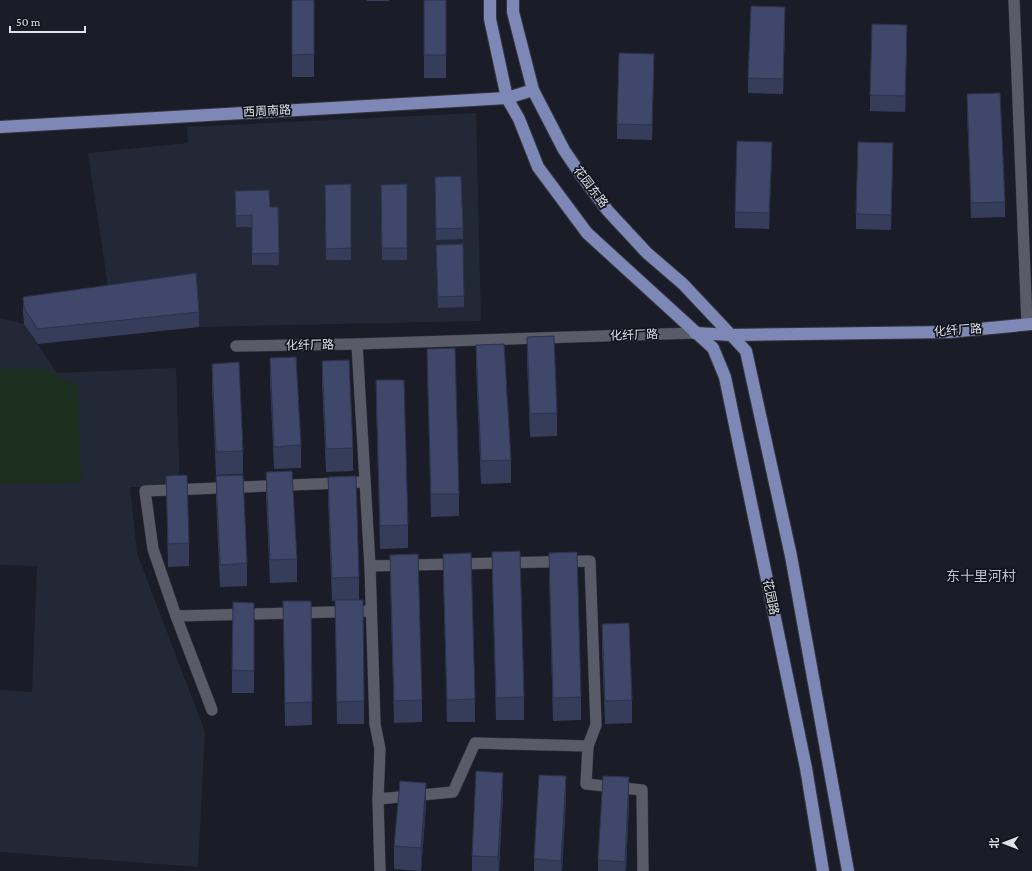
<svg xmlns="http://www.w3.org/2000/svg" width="1032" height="871" viewBox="0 0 1032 871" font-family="'Crimson Pro','Noto Sans SC',serif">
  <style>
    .built { fill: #232837 }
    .green { fill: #1c2e1e }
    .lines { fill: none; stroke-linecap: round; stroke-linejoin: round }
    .minor-casing { stroke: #363740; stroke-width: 12 }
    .major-casing { stroke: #363740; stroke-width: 14 }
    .minor { stroke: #595c68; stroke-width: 11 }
    .major { stroke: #7d88b7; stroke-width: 12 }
    .wall { fill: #363d5b }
    .shaded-wall { fill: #2c324a }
    .building { fill: #3f476a; stroke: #2c324a }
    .labels { text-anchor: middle; stroke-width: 3.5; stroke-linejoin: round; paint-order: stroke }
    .street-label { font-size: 12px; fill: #e0e2e9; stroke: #11141d }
    .quarter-label { font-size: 14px; fill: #bec2d0; stroke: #11141d }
  </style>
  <rect width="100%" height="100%" fill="#1a1d27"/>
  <g class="built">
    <path d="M476 113 481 321 199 327 196 289 110 300 88 153 188 143 187 127Z"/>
    <path d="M0 318 24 324 57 373 176 368 180 487H130L137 553 205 732 198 867 0 852V690L32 692 37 566 0 565Z"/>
  </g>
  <path class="green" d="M0 369H43L78 385 81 482 0 484Z"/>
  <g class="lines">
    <defs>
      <g id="minor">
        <path d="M1014 0 1027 324"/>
        <path d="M357 344 370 566 375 724 380 749 378 799 380 871"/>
        <path d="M236 346 357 344 695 333"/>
        <path d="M365 482 145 491 153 549 176 616 370 611"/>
        <path d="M370 566 590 561 596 725 588 746"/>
        <path d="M176 616 212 710"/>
        <path d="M378 799 453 792 475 743 588 746 586 784 642 790 643 871"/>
      </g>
      <g id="major">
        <path d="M490 0V19L507 98 519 119 538 167 587 233 713 348 725 377 806 768 823 871"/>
        <path d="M513 0V12L533 90 564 150 581 175 608 211 647 253 683 284 746 351 791 556 848 871"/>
        <path d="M0 127 507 98 533 90"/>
        <path d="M695 333 732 335 949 332 1032 324"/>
      </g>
    </defs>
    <use href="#minor" class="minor-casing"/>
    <use href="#major" class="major-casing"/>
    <use href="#minor" class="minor"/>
    <use href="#major" class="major"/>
  </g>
  <g class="wall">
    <rect x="292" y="0" width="22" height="77"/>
    <rect x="367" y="0" width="22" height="1"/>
    <rect x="424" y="0" width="22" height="78"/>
    <path d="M785 23 783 94 748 93V78Z"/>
    <path d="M907 40 905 112 870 111V95Z"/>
    <path d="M654 69 652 140 617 139V124Z"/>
    <path d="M967 94 1005 202V217L971 218 967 110Z"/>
    <path d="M772 157 769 229 735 228V212Z"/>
    <path d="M893 159 891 230 856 229V214Z"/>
    <path d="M435 177 463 228V239L436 240Z"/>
    <path d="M351 184V260H326L325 185Z"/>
    <path d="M407 184V260H382L381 185Z"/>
    <path d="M235 191 270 207H278L279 265H252V227H236Z"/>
    <path d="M436 245 464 296V307L438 308Z"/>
    <path d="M23 297 199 312V327L38 344 24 324 23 312Z"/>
    <path d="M527 337 557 413V436L530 437 527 360Z"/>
    <path d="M476 345 511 460V483L481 484 476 367Z"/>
    <path d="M427 349 459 494V516L431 517 427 371Z"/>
    <path d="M270 358 301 445V468L274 469 270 381Z"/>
    <path d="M322 361 353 448V471L326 472 322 383Z"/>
    <path d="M212 364 243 451V474L216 475 212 387Z"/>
    <path d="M376 380 408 525V548L380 549 376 403Z"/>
    <path d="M266 472 297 559V582L270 583 266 495Z"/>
    <path d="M166 476 189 543V566L168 567Z"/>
    <path d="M216 476 247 563V586L220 587 216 499Z"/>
    <path d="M328 477 359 577V600L364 701V724H337L335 601H332L328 500Z"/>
    <path d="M492 552 524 697V720H496L492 575Z"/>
    <path d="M549 553 581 697V720L553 721 549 575Z"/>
    <path d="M443 554 475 699V722H447L443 577Z"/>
    <path d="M390 555 422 700V722L394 723 390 578Z"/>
    <path d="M283 601H311L312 725 285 726Z"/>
    <path d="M254 603V693H232V670Z"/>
    <path d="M602 624 632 700V723L605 724 602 647Z"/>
    <path d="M503 795 499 871H472V856Z"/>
    <path d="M566 799 562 871H534V859Z"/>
    <path d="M629 800 626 871H598V860Z"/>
    <path d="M426 806 421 871 394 869V846Z"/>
  </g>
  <g class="shaded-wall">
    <path d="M785 7V23L783 94V79Z"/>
    <path d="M907 25V40L905 112V96Z"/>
    <path d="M654 54V69L652 140V125Z"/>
    <path d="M772 142V157L769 229V213Z"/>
    <path d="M893 143V159L891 230V215Z"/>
    <path d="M503 773V795L498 871V857Z"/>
    <path d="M566 776V799L562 871H561V861Z"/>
    <path d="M629 777V800L626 871H625Z"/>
    <path d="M426 783V806L421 871V848Z"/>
  </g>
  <g class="building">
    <path d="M292 0H314V54L292 55Z"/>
    <rect x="424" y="0" width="22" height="55"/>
    <path d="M751 6 785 7 783 79 748 78Z"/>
    <path d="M872 24 907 25 905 96 870 95Z"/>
    <path d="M619 53 654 54 652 125 617 124Z"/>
    <path d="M1000 93 1005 202 971 203 967 94Z"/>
    <path d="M737 141 772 142 769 213 735 212Z"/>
    <path d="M858 142 893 143 891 215 856 214Z"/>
    <path d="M461 176 463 228 436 229 435 177Z"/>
    <path d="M351 184V248L326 249 325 185Z"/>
    <path d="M407 184V248H382L381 185Z"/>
    <path d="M269 190 270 207H278L279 253 252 254V215L236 216 235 191Z"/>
    <path d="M463 244 464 296 438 297 436 245Z"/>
    <path d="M196 273 199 312 38 329 24 308 23 297Z"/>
    <path d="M554 336 557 413 530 414 527 337Z"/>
    <path d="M504 344 511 460 481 461 476 345Z"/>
    <path d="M455 348 459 494H431L427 349Z"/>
    <path d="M296 357 301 445 274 447 270 358Z"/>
    <path d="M349 360 353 448 326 449 322 361Z"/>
    <path d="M239 362 243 451 216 452 212 364Z"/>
    <path d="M376 380H404L408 525 380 526Z"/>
    <path d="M292 471 297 559 270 560 266 472Z"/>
    <path d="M187 475 189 543 168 544 166 476Z"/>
    <path d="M243 475 247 563 220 565 216 476Z"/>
    <path d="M356 476 359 577 332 578 328 477Z"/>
    <path d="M520 551 524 697 496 698 492 552Z"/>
    <path d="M577 552 581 697 553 698 549 553Z"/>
    <path d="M471 553 475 699 447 700 443 554Z"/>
    <path d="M418 554 422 700 394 701 390 555Z"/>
    <path d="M335 600H363L364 701 337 702Z"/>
    <path d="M283 601H311L312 702 285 703Z"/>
    <path d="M233 602 254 603V671L232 670Z"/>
    <path d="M629 623 632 700 605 701 602 624Z"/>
    <path d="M476 771 503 773 498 857 472 856Z"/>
    <path d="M539 775 566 776 561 861 534 859Z"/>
    <path d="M603 776 629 777 625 862 598 860Z"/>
    <path d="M400 781 426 783 421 848 394 846Z"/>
  </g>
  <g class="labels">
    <g class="street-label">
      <text transform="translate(267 111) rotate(-3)" y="4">西周南路</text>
      <text transform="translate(591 187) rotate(53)" y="4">花园东路</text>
      <text transform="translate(958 330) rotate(-4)" y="4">化纤厂路</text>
      <text transform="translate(634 335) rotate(-2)" y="4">化纤厂路</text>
      <text transform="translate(310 345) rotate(-1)" y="4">化纤厂路</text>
      <text transform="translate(771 597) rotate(78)" y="4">花园路</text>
    </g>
    <g class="quarter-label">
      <text x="981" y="581">东十里河村</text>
    </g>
  </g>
  <g transform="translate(1004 843) rotate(270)" stroke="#11141d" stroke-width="3" paint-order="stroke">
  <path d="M0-3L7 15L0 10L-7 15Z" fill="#e0e2e9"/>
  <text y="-6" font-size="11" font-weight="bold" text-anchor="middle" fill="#e0e2e9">北</text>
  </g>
  <path d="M10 26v6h75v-6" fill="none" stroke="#e0e2e9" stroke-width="2"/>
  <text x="16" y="26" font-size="12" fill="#e0e2e9" stroke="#11141d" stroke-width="3" paint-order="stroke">50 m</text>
</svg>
